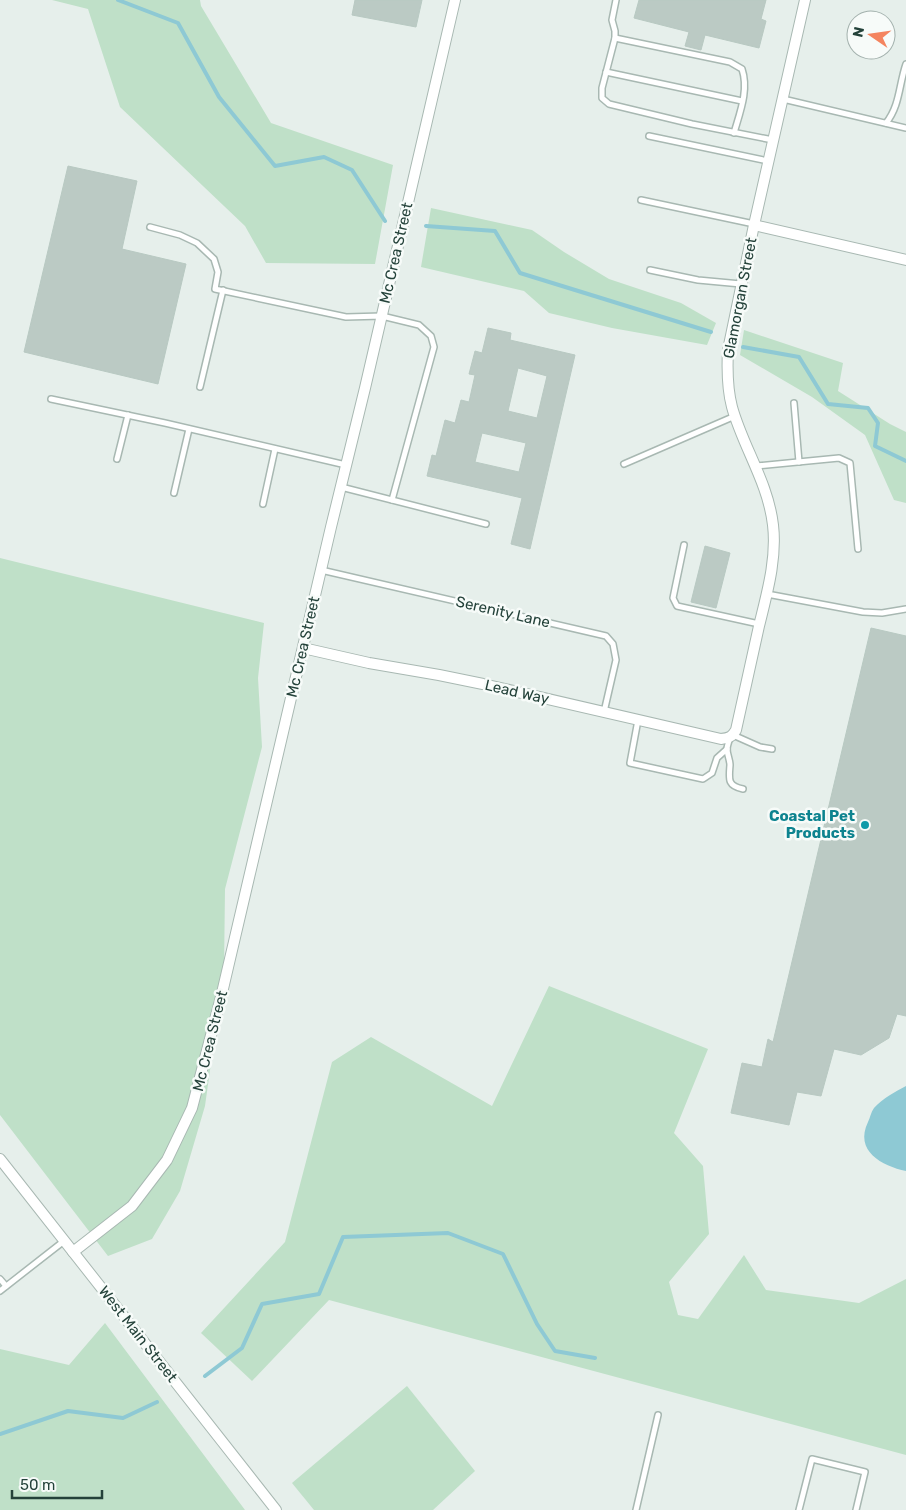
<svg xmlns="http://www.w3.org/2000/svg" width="906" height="1510" viewBox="0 0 906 1510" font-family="Rubik,sans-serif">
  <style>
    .green { fill: #bfe0c8 }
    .water { fill: #8ec9d4 }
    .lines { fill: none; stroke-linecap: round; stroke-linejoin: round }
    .stream { stroke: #8ec9d4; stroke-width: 4 }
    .building { fill: #bbcac4; stroke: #b8c9c2; fill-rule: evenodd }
    .lane-casing { stroke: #a8b8b2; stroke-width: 8 }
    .street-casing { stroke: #a8b8b2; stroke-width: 12 }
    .lane { stroke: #fff; stroke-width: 5 }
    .street { stroke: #fff; stroke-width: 10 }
    .culture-dot { fill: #0f9aa8; stroke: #f7fbf9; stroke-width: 2 }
    .labels { text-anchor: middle; stroke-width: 5; stroke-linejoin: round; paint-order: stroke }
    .street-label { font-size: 15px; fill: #24423a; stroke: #f7fbf9 }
    .culture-label { font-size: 15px; font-weight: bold; fill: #0d838f; stroke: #f7fbf9; text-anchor: end }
  </style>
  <rect width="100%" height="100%" fill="#e6efeb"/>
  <g class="green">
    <path d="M52 0H200L201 6 271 123 393 165 375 264 266 263 245 226 120 107 88 9Z"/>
    <path d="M431 208 532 230 564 252 609 279 681 303 716 323 707 345 612 328 549 313 524 291 421 267Z"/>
    <path d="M744 330 843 363 838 391 890 424 906 432V503L894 500 865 435 812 397 740 355Z"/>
    <path d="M0 558 264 623 258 678 262 747 225 889 224 970 205 1106 180 1191 152 1239 108 1256 0 1115Z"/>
    <path d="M549 986 708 1049 674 1133 703 1166 709 1234 669 1282 678 1315 698 1319 744 1255 766 1290 859 1303 906 1279V1455L329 1300 252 1381 201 1333 285 1242 332 1062 371 1037 492 1106Z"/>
    <path d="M105 1323 245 1510H0V1349L69 1365Z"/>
    <path d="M407 1386 475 1471 433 1510H314L292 1483Z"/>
  </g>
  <path class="water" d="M906 1086V1171C882 1166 854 1151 868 1122 870 1118 871 1112 874 1108 883 1098 895 1092 906 1086Z"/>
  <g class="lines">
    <g class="stream">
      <path d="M118 0 178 23 219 97 275 166 324 157 352 170 385 221"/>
      <path d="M426 226 495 231 520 273 711 332"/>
      <path d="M743 347 799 357 828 404 868 408 878 423 875 446 906 461"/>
      <path d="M205 1376 242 1348 262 1304 319 1294 343 1237 448 1233 503 1254 537 1324 555 1351 595 1358"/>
      <path d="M0 1434 68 1411 123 1418 157 1402"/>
    </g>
  </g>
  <g class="building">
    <path d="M355 0H422L416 27 352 15Z"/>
    <path d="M639 0H766L761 19 766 21 759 48 705 35 701 50 685 46 689 32 634 18Z"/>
    <path d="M68 166 137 181 122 249 186 264 158 384 24 352Z"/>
    <path d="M488 328 511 333 510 340 575 355 530 549 511 544 522 498 427 476 432 455 436 456 445 420 455 423 461 400 469 402 475 375 469 374 475 351 482 353ZM518 368 547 376 537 418 508 411ZM482 433 526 443 519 472 475 462Z"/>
    <path d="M705 546 730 553 716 608 691 602Z"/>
    <path d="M871 628 906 636V1016L897 1014 889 1038 861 1055 834 1049 821 1096 797 1092 789 1125 731 1113 742 1063 762 1067 768 1039 773 1042Z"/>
  </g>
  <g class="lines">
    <defs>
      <g id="lane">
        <path d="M616 0 612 20 615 31V38L602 88V98L609 104 692 124 773 140"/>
        <path d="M615 38 730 62 742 69C749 90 740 112 734 133"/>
        <path d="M606 72 742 101"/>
        <path d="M783 99 906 128"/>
        <path d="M886 123C900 106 899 84 906 64"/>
        <path d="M649 136 768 161"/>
        <path d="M641 200 754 224"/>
        <path d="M150 227 180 235 197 243 214 259 218 272 215 289 346 317 382 316 419 325 431 336 434 347 392 500"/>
        <path d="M650 270 698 280 741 284"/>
        <path d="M200 387 223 290"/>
        <path d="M51 399 165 423 346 465"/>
        <path d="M794 403 799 462"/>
        <path d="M117 459 128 415"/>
        <path d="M624 464 735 416"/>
        <path d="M756 466 839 458 850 463 858 549"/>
        <path d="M341 487 486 524"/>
        <path d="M174 493 189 429"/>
        <path d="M263 504 275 449"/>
        <path d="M684 545 673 598 677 606 759 624"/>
        <path d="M321 570 606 636 613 644 616 660 604 712"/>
        <path d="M767 594 863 612 882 613 906 609"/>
        <path d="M638 720 630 763 703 779 712 773 717 758 727 749"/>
        <path d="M733 735 760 747 772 749"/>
        <path d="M730 737C729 741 727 746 727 749 727 754 730 760 730 765 729 779 727 786 743 789"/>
        <path d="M0 1279 6 1286"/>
        <path d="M0 1291 64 1241"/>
        <path d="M636 1510 658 1415"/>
        <path d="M799 1510 812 1459 865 1472 856 1510"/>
      </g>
      <g id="street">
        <path d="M754 225 906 260"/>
        <path d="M303 648 369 663 439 675 483 684 721 739C729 738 732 737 736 730 744 695 751 661 759 626 767 593 777 559 773 525 768 482 743 447 732 407 727 388 727 369 728 350L754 225 805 0"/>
        <path d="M0 1159 276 1510"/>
        <path d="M73 1252 132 1206 167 1160 192 1108 222 993 331 527 365 388 455 0"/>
      </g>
    </defs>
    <use href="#lane" class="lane-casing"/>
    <use href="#street" class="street-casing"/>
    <use href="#lane" class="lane"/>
    <use href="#street" class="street"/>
  </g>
  <circle class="culture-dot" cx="865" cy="825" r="5"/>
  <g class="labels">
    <g class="street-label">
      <text transform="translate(396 253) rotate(-77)" y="5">Mc Crea Street</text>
      <text transform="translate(740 298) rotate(-79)" y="5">Glamorgan Street</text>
      <text transform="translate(503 612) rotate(13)" y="5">Serenity Lane</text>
      <text transform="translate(303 647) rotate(-77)" y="5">Mc Crea Street</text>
      <text transform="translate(517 692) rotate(13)" y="5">Lead Way</text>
      <text transform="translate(210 1041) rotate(-76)" y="5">Mc Crea Street</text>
      <text transform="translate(138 1334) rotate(52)" y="5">West Main Street</text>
    </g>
    <g class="culture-label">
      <text x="855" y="821">Coastal Pet<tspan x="855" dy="17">Products</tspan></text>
    </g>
  </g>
  <g transform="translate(871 35) rotate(283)"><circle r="24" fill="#f7fbf9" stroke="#a3b1ad"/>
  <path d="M0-4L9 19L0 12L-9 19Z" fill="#f4845f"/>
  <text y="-8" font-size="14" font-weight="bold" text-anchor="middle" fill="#24423a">N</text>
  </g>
  <path d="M12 1490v8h90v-8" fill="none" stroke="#24423a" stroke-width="2.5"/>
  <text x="20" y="1490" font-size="15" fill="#24423a" stroke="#f7fbf9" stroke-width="4" paint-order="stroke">50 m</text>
</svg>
